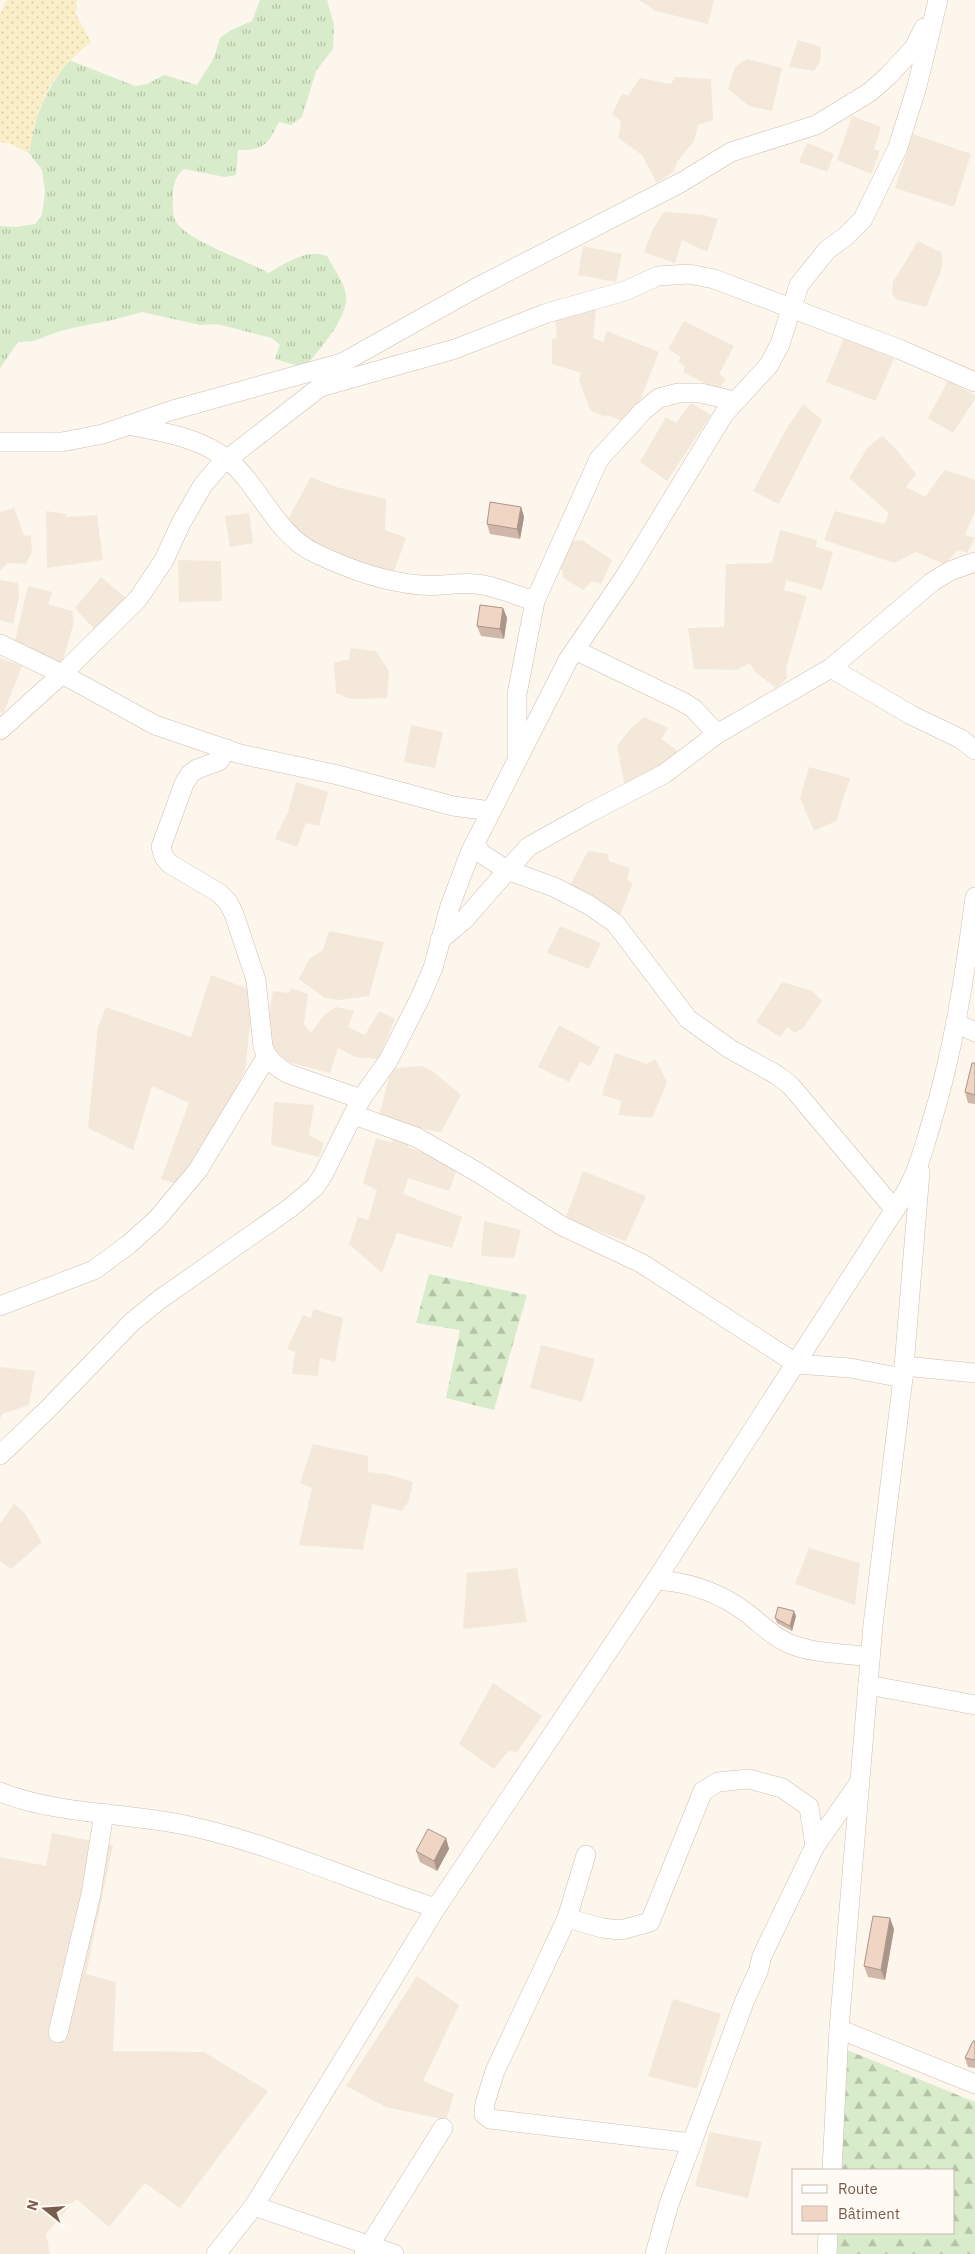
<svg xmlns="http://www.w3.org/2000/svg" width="975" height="2254" viewBox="0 0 975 2254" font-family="'IBM Plex Sans',sans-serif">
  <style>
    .residential { fill: #f4e8da }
    .grass { fill: url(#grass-tufts) }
    .forest { fill: url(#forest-firs) }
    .sand { fill: url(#sand-dots) }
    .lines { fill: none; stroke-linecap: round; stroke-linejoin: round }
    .minor-casing { stroke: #cfbeb0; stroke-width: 20 }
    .minor { stroke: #fff; stroke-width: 19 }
    .wall { fill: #cfb7a9 }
    .shaded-wall { fill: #a99589 }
    .building { fill: #f1d5c4; stroke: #a99589 }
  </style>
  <defs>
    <pattern id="grass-tufts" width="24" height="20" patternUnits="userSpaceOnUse" patternTransform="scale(1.25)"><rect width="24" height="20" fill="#d8ebca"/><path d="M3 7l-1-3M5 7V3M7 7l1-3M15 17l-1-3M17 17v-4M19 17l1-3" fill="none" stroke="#b4c2a6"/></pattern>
    <pattern id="forest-firs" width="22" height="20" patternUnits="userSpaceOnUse" patternTransform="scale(1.25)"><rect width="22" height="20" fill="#d8ebca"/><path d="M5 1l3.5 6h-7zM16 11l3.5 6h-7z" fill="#b4c2a6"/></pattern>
    <pattern id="sand-dots" width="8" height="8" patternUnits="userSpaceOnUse" patternTransform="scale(1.25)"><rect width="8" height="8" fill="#faeec8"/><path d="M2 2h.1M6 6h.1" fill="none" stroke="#dacead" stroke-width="1.8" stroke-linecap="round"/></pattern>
  </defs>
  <rect width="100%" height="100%" fill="#fcf6ec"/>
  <g class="residential">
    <path d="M639 0H714L708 24 656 11Z"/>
    <path d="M798 40 821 47 820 62 814 71 789 67Z"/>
    <path d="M747 59 782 68 772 111 749 106 728 89 735 67Z"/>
    <path d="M675 77 711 79 713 120 698 125 694 141 677 162 673 172 657 183 642 155 618 138 621 121 612 114 622 94 628 96 640 78 671 84Z"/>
    <path d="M852 116 881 127 874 149 880 151 871 174 837 160Z"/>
    <path d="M913 134 971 154 954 207 895 188Z"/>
    <path d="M807 143 834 154 827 172 799 162Z"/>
    <path d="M664 212 704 215 718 219 707 252 682 240 675 263 644 252 653 229Z"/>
    <path d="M918 241 942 253V268L926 307 897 300 892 293 893 282Z"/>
    <path d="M583 246 622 254 616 282 578 275Z"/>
    <path d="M581 310H596L593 338 603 342 607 331 659 352 641 398 626 423 608 415 606 417 591 411 579 380 581 373 552 364V339L557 338 555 315Z"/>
    <path d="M684 321 734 346 719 374 726 379 718 390 683 372 685 366 678 362 681 357 668 349Z"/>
    <path d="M844 338 894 358 876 401 826 382Z"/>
    <path d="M948 381 975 395V399L953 433 928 418Z"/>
    <path d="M691 403 711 415 667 481 640 462 666 417 676 423Z"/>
    <path d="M803 404 822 420 779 504 753 491 784 433Z"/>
    <path d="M882 436 895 448 916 474 906 487 925 497 945 470 975 480V511L965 535 975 538 967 553 958 550 944 564 916 552 894 563 824 540 835 511 884 524 889 513 849 478 868 447Z"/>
    <path d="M311 477 336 487 386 499 385 530 406 538 392 577 304 545 287 521Z"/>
    <path d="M14 508 24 536 31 535 32 552 26 564 8 563 0 571V512Z"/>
    <path d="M46 511 66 514V517L97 515 103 560 47 568Z"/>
    <path d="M249 513 253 543 230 547 225 516Z"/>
    <path d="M780 530 817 540 816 547 833 552 822 590 786 580 784 590 807 596 786 668 787 678 776 688 755 672 750 663 737 670 694 669 688 628 724 627 726 564 772 563Z"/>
    <path d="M582 540 612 560 601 584 592 581 583 590 564 578 561 567 571 541Z"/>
    <path d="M178 560 221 561 222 601 179 602Z"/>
    <path d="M101 577 127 599 95 630 75 608Z"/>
    <path d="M0 580 18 583 19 597 13 624 0 620Z"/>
    <path d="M28 586 52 592 48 604 72 611 74 622 62 663 28 650 29 646 15 641Z"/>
    <path d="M351 648 376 651 389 671 387 698 351 699 336 693 334 663 349 659Z"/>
    <path d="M0 658 22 666 3 714 0 712Z"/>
    <path d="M644 717 668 728 661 739 682 754 626 792 617 746 630 729Z"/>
    <path d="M411 725 443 732 435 768 404 762Z"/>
    <path d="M809 767 850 778 836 821 814 831 800 798Z"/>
    <path d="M296 782 328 792 319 826 306 823 297 847 275 839 288 812Z"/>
    <path d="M588 851 608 854 609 861 630 868 627 880 633 883 620 915 593 904 569 887Z"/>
    <path d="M560 926 601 943 589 969 547 953Z"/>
    <path d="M329 931 384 942 369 996 339 1000 325 998 299 979 309 959 323 950Z"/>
    <path d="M211 975 254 991 245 1070 207 1154 183 1186 161 1179 189 1103 152 1086 133 1150 88 1128 98 1027 106 1007 191 1037Z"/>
    <path d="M782 982 812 991 822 1001 803 1028 795 1033 787 1027 780 1037 756 1022Z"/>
    <path d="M291 988 308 994 304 1024 311 1033 325 1014 336 1007 354 1011 348 1027 365 1035 379 1011 395 1019 378 1059 355 1057 338 1048 330 1073 288 1062 272 1049 267 1025 273 991 289 993Z"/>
    <path d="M559 1025 600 1047 590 1066 580 1062 569 1082 538 1067Z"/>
    <path d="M615 1053 647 1064 655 1059 667 1082 652 1118 619 1115 621 1101 602 1095Z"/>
    <path d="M421 1066 431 1070 461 1095 441 1132 378 1121 391 1069Z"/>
    <path d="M274 1102 314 1105 309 1135 324 1143 319 1157 271 1145Z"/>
    <path d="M395 1133 410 1137 408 1147 458 1166 449 1191 408 1178 403 1194 462 1217 452 1248 397 1233 382 1273 349 1244 358 1217 368 1220 377 1190 363 1183 376 1138 392 1143Z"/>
    <path d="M583 1171 646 1196 626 1241 565 1219Z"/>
    <path d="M484 1221 521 1230 514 1258 481 1256Z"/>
    <path d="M314 1309 343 1318 335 1362 320 1358 318 1376 292 1374 295 1352 287 1349 303 1315 311 1318Z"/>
    <path d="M541 1345 595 1359 582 1402 530 1388Z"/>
    <path d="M0 1367 35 1371 29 1405 2 1414 0 1419Z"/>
    <path d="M313 1444 368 1456V1472L387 1474 413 1482 409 1500 402 1511 372 1504 363 1550 299 1545 312 1488 300 1483Z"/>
    <path d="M14 1504 24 1512 42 1542 11 1569 0 1561V1524Z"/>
    <path d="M809 1548 860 1563 855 1605 795 1584Z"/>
    <path d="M517 1568 527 1622 463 1629 467 1573Z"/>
    <path d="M493 1683 542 1716 517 1752 508 1751 494 1769 459 1744Z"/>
    <path d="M52 1833 113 1845 86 1974 116 1982 113 2051 204 2052 268 2091 180 2208 145 2183 109 2227 76 2199 46 2234 50 2254H0V1857L46 1866Z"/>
    <path d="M417 1976 459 2005 423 2081 454 2094 446 2120 386 2107 346 2086Z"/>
    <path d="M673 1999 721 2014 697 2089 648 2076Z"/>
    <path d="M710 2132 762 2142 748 2198 695 2186Z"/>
  </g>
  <path class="grass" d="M260 0H327L334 25 333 49 316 71 302 117 291 125 279 122C267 145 265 150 238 150L236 175 225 177 184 169C175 176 173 185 173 197 173 203 172 214 175 220 184 240 248 261 269 273 285 263 308 248 327 256 333 268 344 282 346 295 349 317 320 348 307 365H295L275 359 280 345 272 338 217 324 200 325 142 312 112 320 63 330 33 341 18 342 0 368V226L16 227 35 224 42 215 45 192 42 170 29 153C36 111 44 94 69 60L135 86 147 84 164 75 197 85 214 58 220 38 231 30 252 21Z"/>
  <g class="forest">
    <path d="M429 1274 527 1295 494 1410 446 1398 460 1330 416 1323Z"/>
    <path d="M837 2046 975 2102V2254H824L825 2233H954V2170H828Z"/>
  </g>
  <path class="sand" d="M7 0H77L76 14 91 42C49 76 38 101 29 153L11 144 0 142V14Z"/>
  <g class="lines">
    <defs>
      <g id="minor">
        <path d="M320 387 455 349 547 313 625 291 658 276 689 274 714 279 899 349 975 382"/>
        <path d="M128 425C162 432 200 437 228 460 261 487 275 534 315 553 348 569 384 582 420 585 439 587 458 582 477 584 496 586 517 596 535 601L599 459 643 411 659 398 678 393H701L734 401"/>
        <path d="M0 442H62L103 434 173 410 342 363"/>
        <path d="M0 644 62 674 155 725 240 754 338 775 453 806 491 811"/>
        <path d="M575 650 683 702 694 709 717 734"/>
        <path d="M831 668 911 715 961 739 975 750"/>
        <path d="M0 730 62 674 138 599 164 560 181 523 203 485 220 465 320 387 342 363 476 288 682 182 731 152 816 125 870 92 888 76 914 48 924 28"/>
        <path d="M227 749 219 761 197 769 190 774 184 784 161 847 164 857 170 864 219 893 228 902 234 914 256 980 263 1047C268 1060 277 1068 289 1074L361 1099"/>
        <path d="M517 756V694L535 601"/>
        <path d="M474 844 482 854 507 870 554 887 589 905 615 923 688 1019 730 1049 777 1075 791 1086 895 1210"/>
        <path d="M440 940 464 920 528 847 589 813 664 774 717 734 831 668 932 582 950 571 975 562"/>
        <path d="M956 1023 975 1032"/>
        <path d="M354 1115 416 1137 477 1172 562 1226 641 1263 797 1364 850 1368 903 1378"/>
        <path d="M0 1306 94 1270 128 1245 157 1219 198 1170 267 1056"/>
        <path d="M904 1366 975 1373"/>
        <path d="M0 1455 48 1409 132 1322 159 1300 290 1208 315 1187 323 1175 361 1099 388 1061 420 998 433 968 450 906 470 853 568 660 626 575 724 414 769 365 780 344 799 285 827 250 845 237 863 219 898 147 917 86 938 0"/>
        <path d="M656 1580C689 1582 721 1593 748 1614 761 1624 772 1636 788 1643 812 1654 844 1653 870 1657"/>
        <path d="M868 1685 975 1705"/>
        <path d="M0 1792C62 1816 130 1812 194 1827 277 1846 355 1882 436 1908"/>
        <path d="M586 1855 567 1918 495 2071 485 2103 484 2114 490 2119 692 2143"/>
        <path d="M567 1918 602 1928 621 1930 650 1922 703 1791 718 1782 749 1779 782 1788 809 1807 815 1846"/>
        <path d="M839 2029 975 2084"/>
        <path d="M58 2033 91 1894 104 1813"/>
        <path d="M832 2170 839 2029 873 1625 903 1378 920 1172"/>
        <path d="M254 2206 394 2254"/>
        <path d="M216 2254 254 2206 436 1908 656 1580 906 1192C918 1171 924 1147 931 1124 954 1050 965 973 975 897"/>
        <path d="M364 2254 443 2128"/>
        <path d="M655 2254 669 2204 745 2000 758 1972 762 1956 815 1846 859 1783"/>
        <path d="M827 2254 828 2233"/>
      </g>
    </defs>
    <use href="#minor" class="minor-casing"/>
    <use href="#minor" class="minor"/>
  </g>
  <g class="wall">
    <path d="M521 507 524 517 520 539 490 534 487 524Z"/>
    <path d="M503 608 507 618 504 639 481 636 477 626Z"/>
    <path d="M975 1063V1104L968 1103 965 1092Z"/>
    <path d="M796 1616 792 1631 777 1623 775 1618Z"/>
    <path d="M446 1838 449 1849 437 1871 420 1862 416 1851Z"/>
    <path d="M894 1929 885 1980 868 1977 864 1966Z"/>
    <path d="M975 2041V2068L968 2067 965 2058Z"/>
  </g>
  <g class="shaded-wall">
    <path d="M521 507 524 517 520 539 517 529Z"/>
    <path d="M503 608 507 618 504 639 500 629Z"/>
    <path d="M794 1611 796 1616 792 1631 790 1626Z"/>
    <path d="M446 1838 449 1849 437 1871 434 1861Z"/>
    <path d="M890 1918 894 1929 885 1980 881 1970Z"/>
  </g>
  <g class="building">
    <path d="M490 502 521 507 517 529 487 524Z"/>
    <path d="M480 605 503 608 500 629 477 626Z"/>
    <path d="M972 1063H975V1095L965 1092Z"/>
    <path d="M778 1607 794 1611 790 1626 775 1618Z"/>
    <path d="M428 1829 446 1838 434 1861 416 1851Z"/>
    <path d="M873 1916 890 1918 881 1970 864 1966Z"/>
    <path d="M973 2041H975V2060L965 2058Z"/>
  </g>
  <rect x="792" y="2169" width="162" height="65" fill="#fffaf3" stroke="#c9bbb1"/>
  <rect x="802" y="2185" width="25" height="8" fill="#ffffff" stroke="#c9bbb1"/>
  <text x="838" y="2194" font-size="15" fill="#785c4e">Route</text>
  <rect x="802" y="2206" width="25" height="15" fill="#f1d5c4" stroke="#c9bbb1"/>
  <text x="838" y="2219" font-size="15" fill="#785c4e">Bâtiment</text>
  <g transform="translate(45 2209) rotate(287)" stroke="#fffaf3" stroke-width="4" paint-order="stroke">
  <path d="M0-4L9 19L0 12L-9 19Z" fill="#785c4e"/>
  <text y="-8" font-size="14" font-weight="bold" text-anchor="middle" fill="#785c4e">N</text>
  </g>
</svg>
